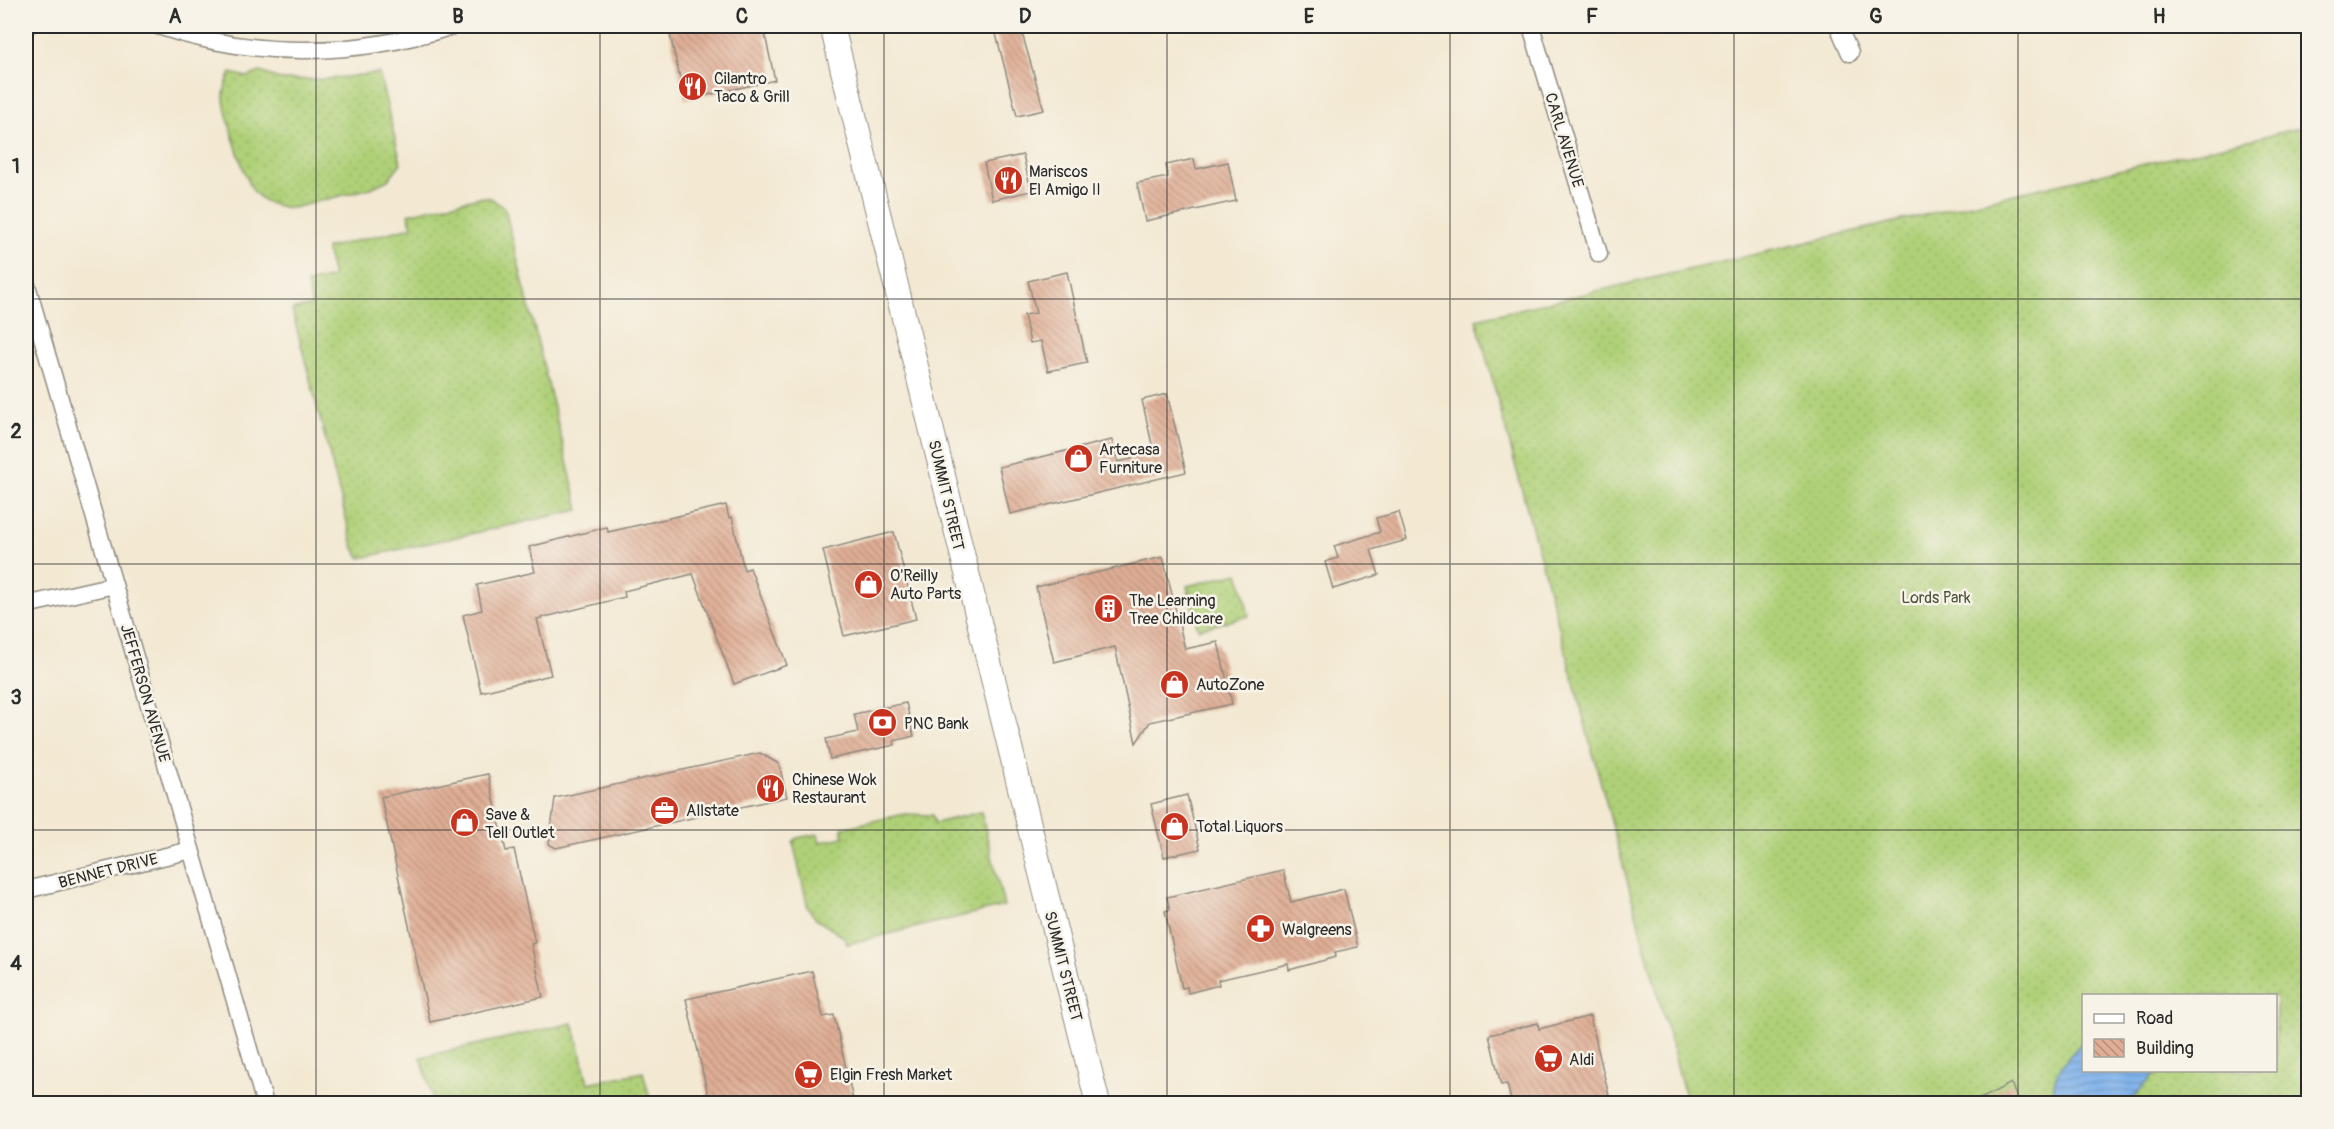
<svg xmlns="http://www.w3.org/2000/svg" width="2334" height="1129" viewBox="0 0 2334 1129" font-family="Pangolin,sans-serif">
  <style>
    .grass { fill: url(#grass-dots); stroke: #6d7e51; stroke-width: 1.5; fill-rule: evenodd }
    .water { fill: url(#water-rules); stroke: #566e8c; stroke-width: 1.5 }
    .building { fill: url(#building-back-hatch) }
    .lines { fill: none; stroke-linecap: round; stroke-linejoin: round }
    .street-casing { stroke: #8f8a7f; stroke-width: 19 }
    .secondary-casing { stroke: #8f8a7f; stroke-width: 26 }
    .street { stroke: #fff; stroke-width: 16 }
    .secondary { stroke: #fff; stroke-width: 24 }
    .grid { fill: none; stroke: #2b2b2b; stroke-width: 1.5; stroke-opacity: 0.55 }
    .labels { text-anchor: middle; stroke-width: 5; stroke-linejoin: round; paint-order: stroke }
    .poi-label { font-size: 16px; fill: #2b2b2b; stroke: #f7f3e8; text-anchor: start }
    .street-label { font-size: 16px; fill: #2b2b2b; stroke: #f7f3e8 }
    .park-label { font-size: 16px; fill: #4c543e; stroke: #f7f3e8 }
    .neatline { fill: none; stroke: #2b2b2b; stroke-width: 2 }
    .grid-label { font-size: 20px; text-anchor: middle; font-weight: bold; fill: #2b2b2b }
  </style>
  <defs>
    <pattern id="grass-dots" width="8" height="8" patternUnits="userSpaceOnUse" patternTransform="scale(1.5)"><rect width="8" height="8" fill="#afd077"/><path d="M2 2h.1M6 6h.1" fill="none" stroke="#97b367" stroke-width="1.8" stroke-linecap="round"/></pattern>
    <pattern id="water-rules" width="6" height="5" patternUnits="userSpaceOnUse" patternTransform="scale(1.5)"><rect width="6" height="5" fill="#80b2ec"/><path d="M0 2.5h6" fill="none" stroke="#6991bf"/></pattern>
    <pattern id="building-back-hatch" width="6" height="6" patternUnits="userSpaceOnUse" patternTransform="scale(1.5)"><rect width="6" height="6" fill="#e0ae95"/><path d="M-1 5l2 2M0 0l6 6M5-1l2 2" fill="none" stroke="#b68e7a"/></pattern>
  </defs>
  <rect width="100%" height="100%" fill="#f7f3e8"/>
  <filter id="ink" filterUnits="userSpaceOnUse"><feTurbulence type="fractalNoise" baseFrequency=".0167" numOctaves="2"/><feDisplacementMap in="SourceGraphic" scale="12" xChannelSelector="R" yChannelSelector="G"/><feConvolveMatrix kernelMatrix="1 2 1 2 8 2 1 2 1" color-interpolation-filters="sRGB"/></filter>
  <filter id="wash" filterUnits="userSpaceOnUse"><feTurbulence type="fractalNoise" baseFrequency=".008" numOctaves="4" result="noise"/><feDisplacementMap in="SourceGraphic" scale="24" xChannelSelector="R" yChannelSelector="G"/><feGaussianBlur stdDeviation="1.35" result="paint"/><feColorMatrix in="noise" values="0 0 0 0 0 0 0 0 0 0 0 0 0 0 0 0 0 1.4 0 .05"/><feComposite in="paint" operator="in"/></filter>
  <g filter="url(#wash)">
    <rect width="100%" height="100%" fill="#f3e9d3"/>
    <g class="grass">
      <path d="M260 72 282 80 327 79 379 73 401 163 388 180 371 188 293 208C278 207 265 204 255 193 245 182 226 116 224 100 223 91 227 81 231 73L247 77Z"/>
      <path d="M2308 126V1103H1687L1476 319ZM2084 996H2276V1070H2084Z"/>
      <path d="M480 197 491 198 505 209 579 510 361 558 354 549 292 310 312 305 307 283 333 277 326 248 412 227 408 214Z"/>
      <path d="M1239 573 1249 616 1198 629 1187 586Z"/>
      <path d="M981 812 1004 906 847 944 845 938 816 919 808 908 793 842 797 838 818 834 820 842 844 837 842 828 904 814 932 815 935 823Z"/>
      <path d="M573 1023 588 1083 643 1072 651 1103H434L421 1057Z"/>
    </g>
    <path class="water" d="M2083 1041 2084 1070 2158 1071 2128 1103H2055C2049 1072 2064 1064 2083 1041Z"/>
    <g id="blocks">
      <g class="building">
        <path d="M668 26H763L775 80 685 100Z"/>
        <path d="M994 26H1020L1044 110 1017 116Z"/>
        <path d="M1023 155 1031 191 992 200 984 163Z"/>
        <path d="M1194 159 1196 169 1228 162 1236 201 1145 221 1137 183 1168 177 1166 165Z"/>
        <path d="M1067 272 1087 363 1048 371 1041 341 1030 343 1024 315 1036 313 1028 281Z"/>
        <path d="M1167 394 1186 472 1010 514 999 467 1112 440 1118 462 1154 453 1142 400Z"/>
        <path d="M726 505 729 518 732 517 744 570 750 568 787 665 734 684 693 574 624 591 625 597 537 619 551 675 481 692 463 615 482 610 477 585 535 572 529 547 607 527 608 532Z"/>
        <path d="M1399 512 1407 540 1371 550 1379 575 1333 589 1325 562 1338 558 1334 546 1380 532 1376 518Z"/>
        <path d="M894 532 916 619 844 636 823 550Z"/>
        <path d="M1163 557 1185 649 1218 642 1232 704 1150 722 1136 743 1115 647 1054 662 1036 587Z"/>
        <path d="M906 703 914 736 894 741 895 745 830 759 826 739 858 732 854 714Z"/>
        <path d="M760 753 779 764 787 797 556 848 549 844 555 798Z"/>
        <path d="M488 774 506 851 514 849 535 943 531 944 543 997 430 1022 381 797Z"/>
        <path d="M1187 795 1200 849 1164 857 1151 804Z"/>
        <path d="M1283 870 1291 902 1344 889 1358 947 1335 952 1336 957 1289 970 1288 964 1218 980 1219 985 1188 993 1187 987 1182 988 1165 911 1170 910 1167 897Z"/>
        <path d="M812 971 823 1017 834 1015 854 1104H710L686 999Z"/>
        <path d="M1590 1016 1611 1104H1512L1507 1084 1501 1085 1489 1035 1538 1023 1539 1029Z"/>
        <path d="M2011 1083 2019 1104H1971Z"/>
      </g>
    </g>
  </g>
  <g filter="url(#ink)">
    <use href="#blocks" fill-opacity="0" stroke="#8f8a7f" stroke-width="1.5"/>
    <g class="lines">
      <defs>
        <g id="street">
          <path d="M158 26C254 59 357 57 453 26"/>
          <path d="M1531 26 1599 254"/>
          <path d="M1838 26 1850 53"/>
          <path d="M26 28 27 26"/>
          <path d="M26 282 265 1104"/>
          <path d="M26 605 114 585"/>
          <path d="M26 890 191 850"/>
        </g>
        <path id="secondary" d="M832 26 1098 1104"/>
      </defs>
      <use href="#street" class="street-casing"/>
      <use href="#secondary" class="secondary-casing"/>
      <use href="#street" class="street"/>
      <use href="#secondary" class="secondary"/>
    </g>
  </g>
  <path class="grid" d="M316 26V1104M600 26V1104M884 26V1104M1167 26V1104M1450 26V1104M1734 26V1104M2018 26V1104M26 299H2308M26 564H2308M26 830H2308"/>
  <defs>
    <symbol id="restaurant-disc" viewBox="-11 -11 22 22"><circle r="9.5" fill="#c8321e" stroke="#f7f3e8"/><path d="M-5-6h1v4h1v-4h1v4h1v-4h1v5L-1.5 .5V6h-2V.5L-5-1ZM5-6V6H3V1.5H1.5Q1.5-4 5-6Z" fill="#fff"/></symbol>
    <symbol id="shop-disc" viewBox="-11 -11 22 22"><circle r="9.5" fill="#c8321e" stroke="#f7f3e8"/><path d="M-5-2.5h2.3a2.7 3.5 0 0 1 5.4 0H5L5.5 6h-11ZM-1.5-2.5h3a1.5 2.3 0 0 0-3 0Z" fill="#fff"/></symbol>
    <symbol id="building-disc" viewBox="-11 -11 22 22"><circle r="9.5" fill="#c8321e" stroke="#f7f3e8"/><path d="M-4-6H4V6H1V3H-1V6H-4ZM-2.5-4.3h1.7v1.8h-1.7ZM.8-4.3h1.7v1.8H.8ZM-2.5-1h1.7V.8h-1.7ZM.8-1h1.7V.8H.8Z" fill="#fff"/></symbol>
    <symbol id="bank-disc" viewBox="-11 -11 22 22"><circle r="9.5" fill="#c8321e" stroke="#f7f3e8"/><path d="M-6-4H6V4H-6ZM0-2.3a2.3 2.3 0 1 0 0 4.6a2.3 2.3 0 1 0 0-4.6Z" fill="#fff"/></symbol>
    <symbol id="office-disc" viewBox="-11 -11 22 22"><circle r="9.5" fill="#c8321e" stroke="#f7f3e8"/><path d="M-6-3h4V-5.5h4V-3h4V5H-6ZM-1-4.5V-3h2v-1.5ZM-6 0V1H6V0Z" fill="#fff"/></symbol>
    <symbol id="pharmacy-disc" viewBox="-11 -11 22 22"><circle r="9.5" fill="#c8321e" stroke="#f7f3e8"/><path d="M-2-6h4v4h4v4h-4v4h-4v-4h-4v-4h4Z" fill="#fff"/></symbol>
    <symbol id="supermarket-disc" viewBox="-11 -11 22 22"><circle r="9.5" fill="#c8321e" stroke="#f7f3e8"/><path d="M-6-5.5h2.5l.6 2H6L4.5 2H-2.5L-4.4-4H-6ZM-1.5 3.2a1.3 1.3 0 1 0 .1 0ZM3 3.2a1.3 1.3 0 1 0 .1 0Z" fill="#fff"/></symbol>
  </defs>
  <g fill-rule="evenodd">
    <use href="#restaurant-disc" x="676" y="70" width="33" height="33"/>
    <use href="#restaurant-disc" x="992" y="164" width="33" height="33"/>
    <use href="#shop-disc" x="1062" y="442" width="33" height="33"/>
    <use href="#shop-disc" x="852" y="568" width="33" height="33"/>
    <use href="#building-disc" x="1092" y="592" width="33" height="33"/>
    <use href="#shop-disc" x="1158" y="668" width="33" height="33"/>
    <use href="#bank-disc" x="866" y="706" width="33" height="33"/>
    <use href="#restaurant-disc" x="754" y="772" width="33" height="33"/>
    <use href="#office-disc" x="648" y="794" width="33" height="33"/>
    <use href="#shop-disc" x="448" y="806" width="33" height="33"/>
    <use href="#shop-disc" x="1158" y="810" width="33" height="33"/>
    <use href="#pharmacy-disc" x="1244" y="912" width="33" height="33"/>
    <use href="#supermarket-disc" x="1532" y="1042" width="33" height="33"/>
    <use href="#supermarket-disc" x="792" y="1058" width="33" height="33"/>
  </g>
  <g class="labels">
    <g class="poi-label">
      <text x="714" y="84">Cilantro<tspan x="714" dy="18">Taco &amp; Grill</tspan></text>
      <text x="1029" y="177">Mariscos<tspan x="1029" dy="18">El Amigo II</tspan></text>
      <text x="1099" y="455">Artecasa<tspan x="1099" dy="18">Furniture</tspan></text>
      <text x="890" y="581">O'Reilly<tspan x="890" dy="18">Auto Parts</tspan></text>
      <text x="1129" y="606">The Learning<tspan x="1129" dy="18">Tree Childcare</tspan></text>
      <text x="1196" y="690">AutoZone</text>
      <text x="904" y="729">PNC Bank</text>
      <text x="792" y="785">Chinese Wok<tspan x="792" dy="18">Restaurant</tspan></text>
      <text x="686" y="816">Allstate</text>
      <text x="485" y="820">Save &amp;<tspan x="485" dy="18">Tell Outlet</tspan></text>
      <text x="1196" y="832">Total Liquors</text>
      <text x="1282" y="935">Walgreens</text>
      <text x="1569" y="1065">Aldi</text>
      <text x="830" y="1080">Elgin Fresh Market</text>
    </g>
    <g class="street-label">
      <text transform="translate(1565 140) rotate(73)" y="6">CARL AVENUE</text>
      <text transform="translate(947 495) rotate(77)" y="6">SUMMIT STREET</text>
      <text transform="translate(146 693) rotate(74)" y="6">JEFFERSON AVENUE</text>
      <text transform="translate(108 870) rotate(-14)" y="6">BENNET DRIVE</text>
      <text transform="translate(1064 966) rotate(76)" y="6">SUMMIT STREET</text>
    </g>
    <g class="park-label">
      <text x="1936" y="603">Lords Park</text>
    </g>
  </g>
  <rect width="2334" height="1129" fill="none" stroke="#f7f3e8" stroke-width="66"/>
  <rect x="2082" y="994" width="195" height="78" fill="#f7f3e8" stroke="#a5a39c" stroke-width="1.5"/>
  <rect x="2094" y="1014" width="30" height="9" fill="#ffffff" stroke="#a5a39c" stroke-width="1.5"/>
  <text x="2136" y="1024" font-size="18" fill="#2b2b2b">Road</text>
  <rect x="2094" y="1039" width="30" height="18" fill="url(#building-back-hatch)" stroke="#a5a39c" stroke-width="1.5"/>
  <text x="2136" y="1054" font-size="18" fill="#2b2b2b">Building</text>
  <rect x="33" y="33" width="2268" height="1063" class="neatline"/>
  <g class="grid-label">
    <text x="175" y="23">A</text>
    <text x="458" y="23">B</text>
    <text x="742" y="23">C</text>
    <text x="1025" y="23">D</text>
    <text x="1309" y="23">E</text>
    <text x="1592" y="23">F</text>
    <text x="1876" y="23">G</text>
    <text x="2159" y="23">H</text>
    <text x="16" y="173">1</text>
    <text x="16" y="438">2</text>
    <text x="16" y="704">3</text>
    <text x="16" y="970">4</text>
  </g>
</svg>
